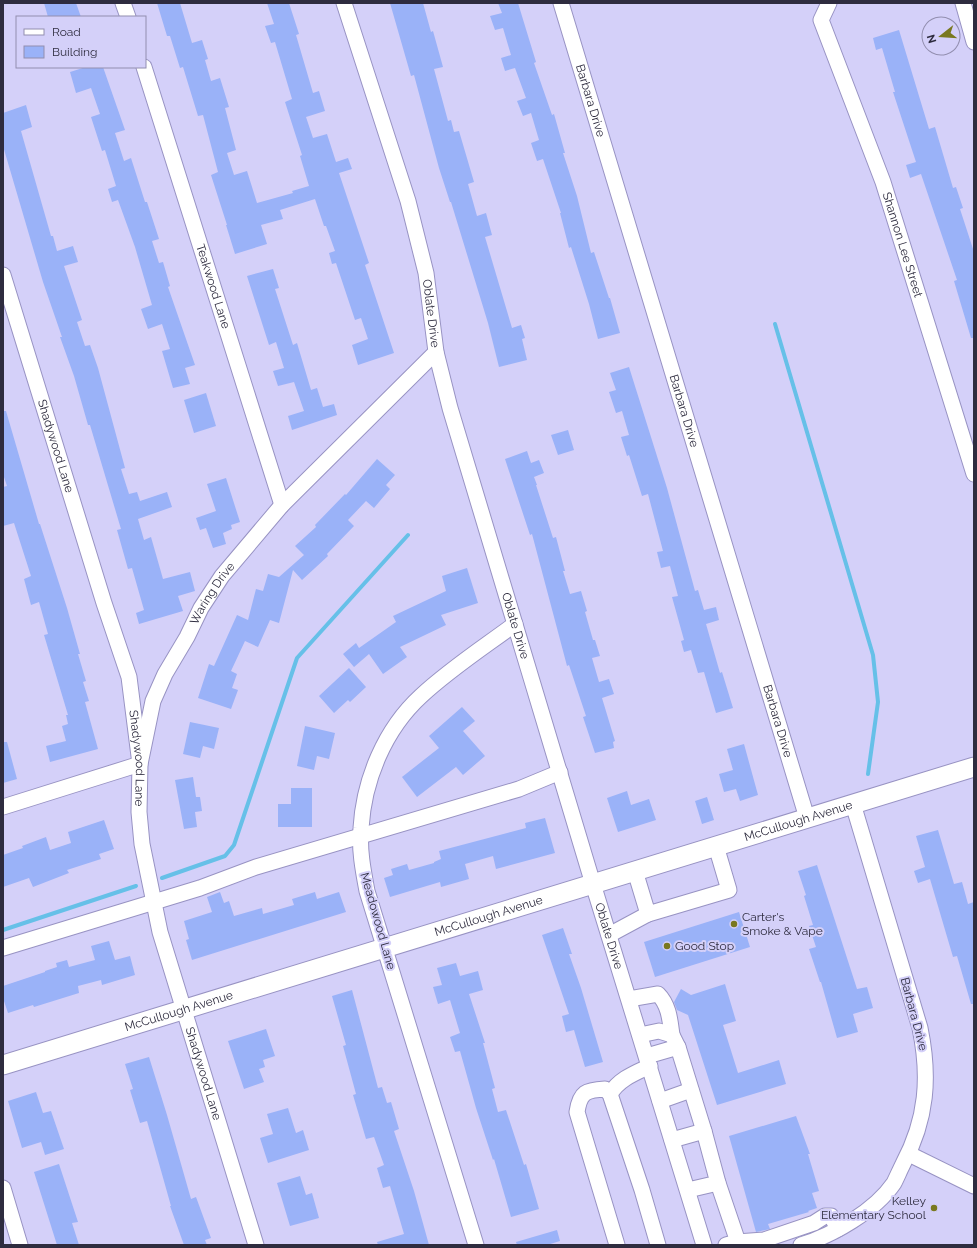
<svg xmlns="http://www.w3.org/2000/svg" width="977" height="1248" viewBox="0 0 977 1248" font-family="Raleway,sans-serif">
  <style>
    .lines { fill: none; stroke-linecap: round; stroke-linejoin: round }
    .stream { stroke: #66c0e8; stroke-width: 4 }
    .building { fill: #9ab2f8 }
    .minor-casing { stroke: #9893c3; stroke-width: 17 }
    .major-casing { stroke: #9893c3; stroke-width: 21 }
    .minor { stroke: #fff; stroke-width: 15 }
    .major { stroke: #fff; stroke-width: 19 }
    .poi-dot { fill: #79781f; stroke: #d4d0f9; stroke-width: 1.5 }
    .labels { text-anchor: middle; stroke-width: 4; stroke-linejoin: round; paint-order: stroke }
    .street-label { font-size: 12px; fill: #2e2c3f; stroke: #d4d0f9 }
    .poi-label { font-size: 12px; fill: #2e2c3f; stroke: #d4d0f9; text-anchor: start }
  </style>
  <rect width="100%" height="100%" fill="#d4d0f9"/>
  <g class="lines">
    <g class="stream">
      <path d="M775 324 873 655 878 702 868 774"/>
      <path d="M162 878 225 856 234 845 297 658 408 535"/>
      <path d="M3 930 136 886"/>
    </g>
  </g>
  <g class="building">
    <path d="M44 3H76L81 17H48Z"/>
    <path d="M157 3H180L192 43 202 40 208 59 205 60 211 81 220 78 229 107 225 108 236 150 227 153 234 175 247 171 257 203 293 193 292 191 309 186 300 156 302 155 285 102 292 99 275 42 271 43 265 26 274 24 267 3H289L299 34 296 35 313 93 319 91 325 111 306 117 313 138 327 134 336 162 348 158 352 169 339 173 369 263 365 265 394 353 358 365 352 345 368 339 361 318 355 320 336 263 332 264 329 253 335 251 326 226H324L315 199 280 210 283 219 261 225 267 244 235 254 226 225H227L211 175 218 172 203 115 198 116 183 67 180 68 170 36H167Z"/>
    <path d="M390 3H423L431 32 433 31 443 67 434 69 448 121 451 120 454 132 459 131 474 182 468 184 477 216 486 213 492 235 485 237 512 328 521 325 525 338 522 339 527 360 499 367 488 323 451 202H450L439 168 414 75 411 76Z"/>
    <path d="M498 3H518L536 62 534 63 552 115 554 114 565 153H563L577 196 591 253 594 252 609 298H610L620 333 598 339 589 304 571 247 569 248 560 213H561L543 159 537 161 531 143 539 140 531 113 523 116 517 101 526 98 515 68 505 71 501 58 511 55 503 28 495 30 490 16 502 13Z"/>
    <path d="M899 30 929 129 935 127 953 188 956 187 963 208 960 209 974 252V338H971L954 281 957 280 921 174 910 178 906 165 916 162 893 92H895L882 48 876 50 873 38Z"/>
    <path d="M86 67H103L125 130 115 133 124 161 131 158 145 202H147L159 239 152 241 159 263 163 262 170 286 168 287 195 365 185 368 190 384 173 388 162 351 170 349 162 324 148 329 141 309 152 305 135 247 118 200 112 202 108 189 116 186 105 150 102 151 91 117 100 114 91 88 76 93 70 72Z"/>
    <path d="M26 105 32 127 21 131 51 236H53L57 251 73 246 78 262 64 266 82 320 77 322 85 346 90 345 98 368 125 468 121 469 129 494 137 492 140 501 167 492 172 507 138 519 144 540 151 537 163 579 190 572 195 591 178 596 183 611 139 624 136 613 144 610 132 568 128 569 117 530 121 529 90 425H88L74 376 60 337H62L43 282 3 146V113Z"/>
    <path d="M273 269 279 288 275 289 293 345 297 343 311 390 317 388 323 407 334 404 337 415 292 430 288 416 304 411 294 382 278 386 273 371 284 368 276 342 269 345 247 276Z"/>
    <path d="M629 367 667 488 695 591 698 590 704 610 716 607 719 620 706 624 720 673 722 672 733 708 716 713 704 672 698 673 691 650 684 652 681 641 684 640 672 597 678 596 670 566 661 568 657 552 663 551 648 494 642 496 629 455 627 456 621 437 629 435 622 411 616 413 609 392 616 390 610 373Z"/>
    <path d="M206 393 216 426 194 433 184 400Z"/>
    <path d="M3 411H6L39 524H40L67 608 80 654H78L86 681 83 682 89 701 85 702 98 749 50 762 46 746 66 741 62 726 68 724 66 715H68L44 635 48 634 39 602 31 605 24 579 31 576 14 523 3 526V487L7 486 3 474Z"/>
    <path d="M568 430 574 450 558 455 551 435Z"/>
    <path d="M527 451 531 463 539 460 544 473 534 477 537 485H536L553 538 556 537 565 571H563L570 594 581 591 587 611 585 612 593 640H595L600 656 592 658 599 682 609 679 614 694 602 698 615 741 613 742 614 748 595 753 583 717 586 716 569 665 567 666 558 632 532 534 530 535 505 459Z"/>
    <path d="M377 459 395 475 386 485 390 489 374 508 366 501 348 520 354 526 327 554 328 556 302 580 293 570 279 623 270 620 258 647 245 641 231 671 237 674 232 688 238 690 231 709 198 698 209 664 214 666 237 615 248 620 256 589 263 591 268 574 279 577 304 555 295 546 316 527 315 525 345 494 346 495Z"/>
    <path d="M226 478 240 522 231 525 232 529 223 533 226 544 213 548 206 528 200 530 196 518 216 511 207 484Z"/>
    <path d="M467 568 478 603 441 615 446 625 400 647 407 657 383 674 369 654 354 667 343 654 356 643 359 648 396 622 393 616 446 591 442 576Z"/>
    <path d="M349 668 366 687 350 702 348 700 334 713 319 696Z"/>
    <path d="M462 707 475 721 463 731 485 756 463 775 456 767 417 797 402 777 439 748 429 736Z"/>
    <path d="M190 722 219 728 214 749 203 746 200 758 183 754Z"/>
    <path d="M305 726 335 733 329 759 317 756 314 770 297 766Z"/>
    <path d="M3 742H7L17 779 3 783Z"/>
    <path d="M744 744 758 795 740 801 736 789 724 792 719 774 733 770 727 749Z"/>
    <path d="M193 777 196 797H200L202 811 195 812 197 827 184 829 175 780Z"/>
    <path d="M291 788H312V827H278V804H291Z"/>
    <path d="M627 791 631 805 649 799 656 820 618 832 607 798Z"/>
    <path d="M707 797 714 820 702 824 695 801Z"/>
    <path d="M545 818 555 853 496 869 493 856 465 864 469 879 441 887 440 882 390 897 384 878 393 875 391 869 407 864 409 870 434 863V862L441 859 439 851 526 828 525 823Z"/>
    <path d="M104 820 114 849 99 854 101 859 67 870 69 873 33 887 29 878 3 887V855L23 848 22 846 46 837 50 850 71 843 68 832Z"/>
    <path d="M938 830 954 884 962 882 968 904 974 902V1004H971L957 956 953 957 930 879 918 883 914 871 925 867 916 836Z"/>
    <path d="M817 865 857 989 867 987 873 1008 853 1014 858 1032 837 1038 821 982H820L809 949 816 947 809 926 813 925 804 896 806 895 798 871Z"/>
    <path d="M220 892 224 903 229 901 234 916 262 908 263 914 294 905 292 899 315 892 317 899 339 892 346 912 192 960 186 940 189 939 184 921 212 912 207 897Z"/>
    <path d="M739 912 750 947 655 977 644 942Z"/>
    <path d="M563 928 572 954H569L581 988 603 1062 585 1067 574 1030 566 1032 562 1016 569 1014 542 935Z"/>
    <path d="M109 941 115 960 130 956 135 975 102 985 101 980 78 986 79 993 34 1007 33 1005 8 1013 3 998V986L45 972V971L57 967 56 963 67 960 69 967 95 960 91 946Z"/>
    <path d="M456 963 460 976 478 971 483 990 469 994 485 1043H483L495 1088 492 1089 498 1112 506 1110 524 1165 526 1164 539 1209 511 1217 494 1159 493 1160 476 1108 460 1051 455 1052 450 1037 460 1033 450 1000 438 1004 433 987 442 985 437 968Z"/>
    <path d="M725 984 736 1021 723 1025 738 1073 779 1060 786 1084 717 1105 688 1015 677 1010 674 1002 681 989 691 995Z"/>
    <path d="M352 990 378 1088 382 1087 387 1103 391 1102 399 1129 394 1131 414 1191 429 1245H378L377 1242 404 1234 390 1186 383 1188 377 1168 384 1165 374 1137 366 1139 353 1095 356 1094 343 1046 346 1045 332 996Z"/>
    <path d="M266 1029 275 1056 263 1060 265 1067 259 1069 264 1082 244 1089 228 1041Z"/>
    <path d="M149 1057 167 1115 191 1199 196 1197 211 1238 205 1240 207 1245H184L170 1206H171L147 1121 140 1123 130 1090 133 1089 125 1064Z"/>
    <path d="M36 1092 43 1113 51 1111 64 1149 45 1155 41 1142 22 1148 8 1101Z"/>
    <path d="M288 1108 296 1133 303 1130 309 1150 268 1163 260 1138 273 1134 267 1114Z"/>
    <path d="M796 1116 810 1154H808L819 1191 812 1193 817 1208 808 1211 809 1212 768 1224 770 1229 756 1232 729 1136Z"/>
    <path d="M59 1164 78 1222 72 1223 79 1245H57L34 1172Z"/>
    <path d="M300 1176 306 1195 312 1193 319 1218 290 1226 277 1183Z"/>
    <path d="M557 1230 560 1241 547 1245H517L516 1242Z"/>
  </g>
  <g class="lines">
    <defs>
      <g id="minor">
        <path d="M123 3 128 17"/>
        <path id="s1" d="M344 3 408 201 426 273 436 352 450 408 593 884 704 1245"/>
        <path id="s2" d="M561 3 807 818"/>
        <path id="s3" d="M829 3 821 20 883 182 974 474"/>
        <path d="M963 3 974 42"/>
        <path id="s4" d="M144 67 282 505"/>
        <path id="s5" d="M3 275 104 603 129 677 140 764 139 812 142 844 160 932 256 1245"/>
        <path id="s6" d="M3 807 140 764 153 701 165 674 187 637 201 608 222 576 282 505 436 352"/>
        <path d="M635 871 648 914 729 890 716 846"/>
        <path d="M609 935 648 914"/>
        <path d="M3 948 200 888 256 867 519 789 560 772"/>
        <path d="M629 999 658 994C669 1005 670 1020 672 1035"/>
        <path d="M640 1035 659 1031 672 1035 678 1047 704 1131 718 1183 688 1190"/>
        <path d="M647 1056 678 1047"/>
        <path d="M610 1094C619 1079 635 1073 650 1066"/>
        <path d="M660 1101 691 1090"/>
        <path d="M672 1140 704 1131"/>
        <path d="M909 1154 974 1186"/>
        <path d="M718 1183 739 1245"/>
        <path d="M3 1188 20 1245"/>
        <path d="M476 1245 367 891C363 870 359 849 361 828 364 779 385 729 421 696 450 669 484 647 515 624"/>
        <path d="M617 1245 577 1112C580 1092 586 1090 605 1089L610 1094 642 1190 658 1245"/>
        <path d="M726 1245 737 1242 764 1240 814 1223 825 1216H831L838 1229"/>
        <path d="M801 1245C833 1235 875 1211 894 1183 897 1177 900 1170 903 1164 927 1119 930 1077 920 1028L853 804"/>
      </g>
      <g id="major">
        <path id="s7" d="M3 1065 974 767"/>
      </g>
    </defs>
    <use href="#minor" class="minor-casing"/>
    <use href="#major" class="major-casing"/>
    <use href="#minor" class="minor"/>
    <use href="#major" class="major"/>
  </g>
  <g class="poi-dot">
    <circle cx="734" cy="924" r="4"/>
    <circle cx="667" cy="946" r="4"/>
    <circle cx="934" cy="1208" r="4"/>
  </g>
  <g class="labels">
    <g class="street-label">
      <text dy="4" stroke="none"><textPath href="#s2" startOffset="102">Barbara Drive</textPath></text>
      <text dy="4" stroke="none"><textPath href="#s3" startOffset="258">Shannon Lee Street</textPath></text>
      <text dy="4" stroke="none"><textPath href="#s4" startOffset="230">Teakwood Lane</textPath></text>
      <text dy="4" stroke="none"><textPath href="#s1" startOffset="323">Oblate Drive</textPath></text>
      <text dy="4" stroke="none"><textPath href="#s2" startOffset="426">Barbara Drive</textPath></text>
      <text dy="4" stroke="none"><textPath href="#s5" startOffset="179">Shadywood Lane</textPath></text>
      <text dy="4" stroke="none"><textPath href="#s6" startOffset="331">Waring Drive</textPath></text>
      <text dy="4" stroke="none"><textPath href="#s1" startOffset="647">Oblate Drive</textPath></text>
      <text dy="4" stroke="none"><textPath href="#s2" startOffset="750">Barbara Drive</textPath></text>
      <text dy="4" stroke="none"><textPath href="#s5" startOffset="503">Shadywood Lane</textPath></text>
      <text dy="4" stroke="none"><textPath href="#s7" startOffset="832">McCullough Avenue</textPath></text>
      <text dy="4" stroke="none"><textPath href="#s7" startOffset="508">McCullough Avenue</textPath></text>
      <text transform="translate(378 921) rotate(74)" y="4">Meadowood Lane</text>
      <text dy="4" stroke="none"><textPath href="#s1" startOffset="971">Oblate Drive</textPath></text>
      <text dy="4" stroke="none"><textPath href="#s7" startOffset="184">McCullough Avenue</textPath></text>
      <text transform="translate(914 1014) rotate(75)" y="4">Barbara Drive</text>
      <text dy="4" stroke="none"><textPath href="#s5" startOffset="827">Shadywood Lane</textPath></text>
    </g>
    <g class="poi-label">
      <text x="742" y="921">Carter's<tspan x="742" dy="14">Smoke &amp; Vape</tspan></text>
      <text x="675" y="950">Good Stop</text>
      <text x="926" y="1205" text-anchor="end">Kelley<tspan x="926" dy="14">Elementary School</tspan></text>
    </g>
  </g>
  <rect width="977" height="1248" fill="none" stroke="#2e2c3f" stroke-width="8"/>
  <rect x="16" y="16" width="130" height="52" fill="#d4d0f9" stroke="#928eaf"/>
  <rect x="24" y="29" width="20" height="6" fill="#ffffff" stroke="#928eaf"/>
  <text x="52" y="36" font-size="12" fill="#2e2c3f">Road</text>
  <rect x="24" y="46" width="20" height="12" fill="#9ab2f8" stroke="#928eaf"/>
  <text x="52" y="56" font-size="12" fill="#2e2c3f">Building</text>
  <g transform="translate(941 36) rotate(253)"><circle r="19" fill="#d4d0f9" stroke="#928eaf"/>
  <path d="M0-3L7 15L0 10L-7 15Z" fill="#79781f"/>
  <text y="-6" font-size="11" font-weight="bold" text-anchor="middle" fill="#2e2c3f">N</text>
  </g>
</svg>
